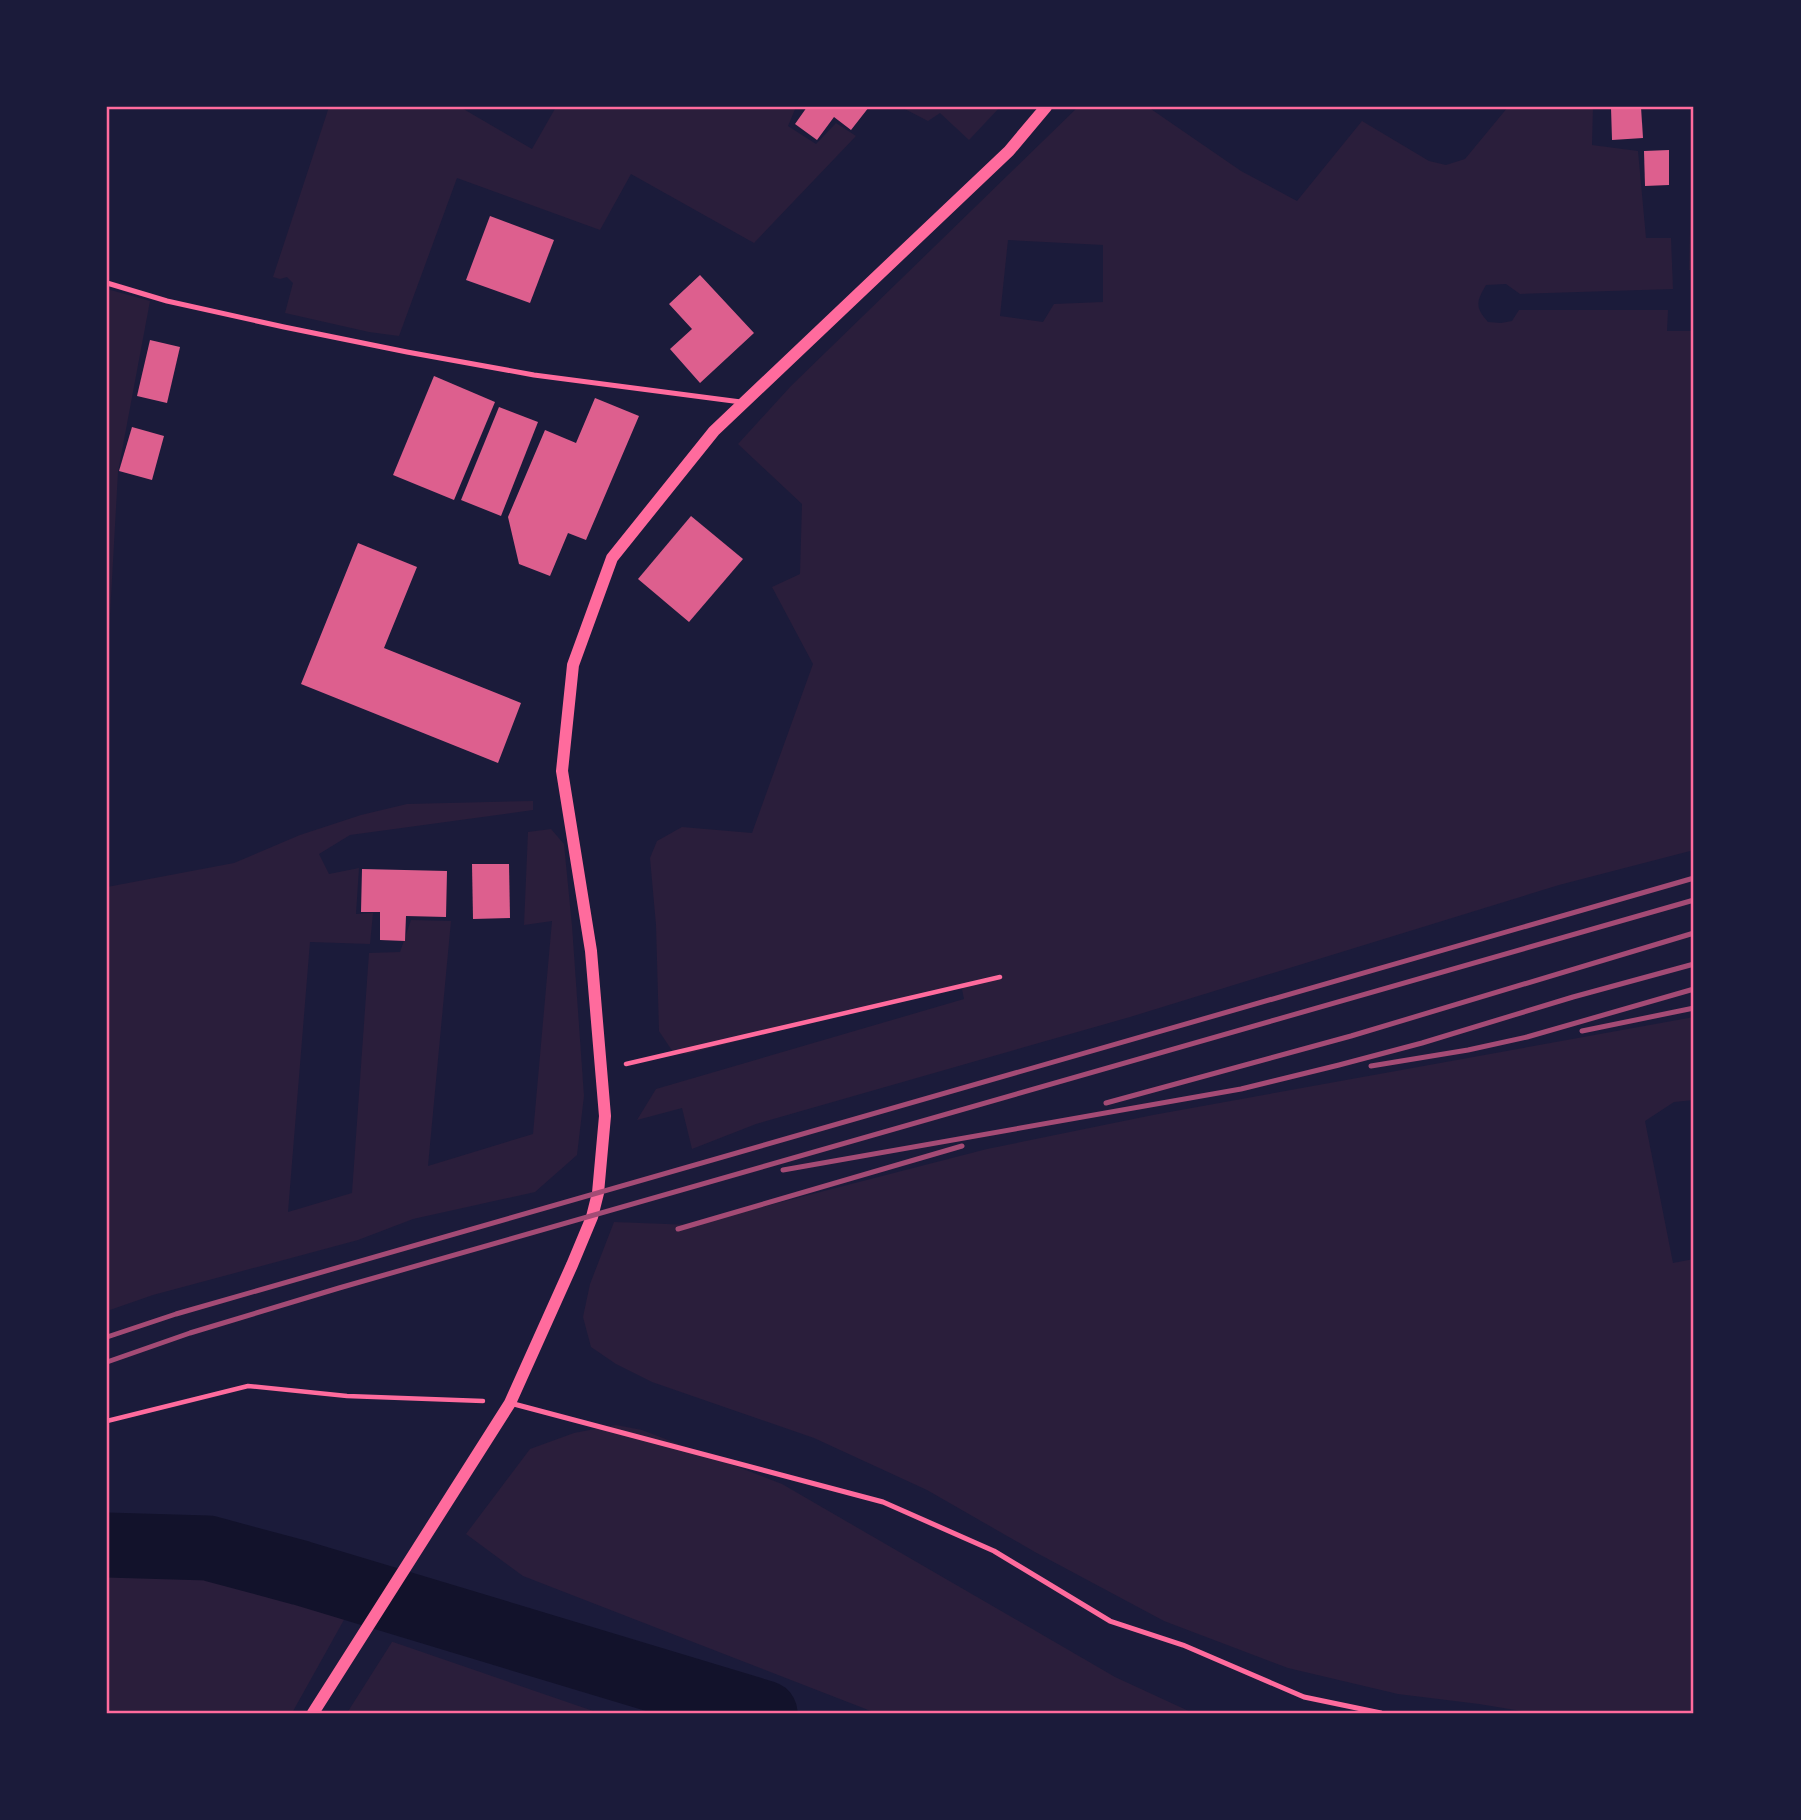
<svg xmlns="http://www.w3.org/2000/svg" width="1801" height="1820" viewBox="0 0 1801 1820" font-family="'Golos Text',sans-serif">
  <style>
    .green { fill: #2a1e3b; fill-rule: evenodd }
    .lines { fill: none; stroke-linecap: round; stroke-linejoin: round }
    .river { stroke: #12122b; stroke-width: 65 }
    .building { fill: #dd5f8e }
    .path { stroke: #ff6b9d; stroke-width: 4.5 }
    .service { stroke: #ff6b9d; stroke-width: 5 }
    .tertiary { stroke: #ff6b9d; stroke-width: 12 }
    .rail { stroke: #a44b75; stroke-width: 5 }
    .neatline { fill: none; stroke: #ff6b9d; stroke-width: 2.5 }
  </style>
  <rect width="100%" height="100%" fill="#1b1b3a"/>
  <g class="green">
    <path d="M329 107H460L532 149 556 107H796L788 126 816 144 836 123 856 136 754 243 631 174 600 230 457 178 399 336 369 332 285 313 293 283 287 277 280 279 273 277Z"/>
    <path d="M901 107H1000L969 140 940 113 928 121Z"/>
    <path d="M1078 107H1148L1241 171 1297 201 1362 121 1429 161 1446 165 1465 159 1508 107H1593L1592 145 1638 151 1646 238H1671L1673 289 1520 294 1506 284 1486 285C1476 302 1475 307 1488 322L1501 323 1512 321 1519 310H1668L1667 331H1694V850L1559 885 1130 1017 756 1124 692 1149 682 1108 637 1120 656 1089 964 999 961 984 687 1054 673 1052 659 1031 656 925 650 858 657 841 682 827 752 833 813 664 772 587 800 574 802 504 738 444 791 386ZM1008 240 1103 245V302L1054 304 1043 322 1000 316Z"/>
    <path d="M1692 144 1694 145V270H1689Z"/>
    <path d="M107 289 150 301 118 472 107 669Z"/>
    <path d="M533 801V810L350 835 319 854 329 874 359 868 356 914 373 913 370 944 310 942 288 1212 352 1193 369 953 400 952 411 920 451 921 428 1166 533 1134 552 921 524 925 528 832 551 829 564 844 572 926 584 1096 577 1155 535 1192 413 1219 358 1240 153 1295 107 1311V887L234 863 300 835 361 815 407 804Z"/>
    <path d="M1694 1017V1100L1674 1102 1645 1121 1673 1263 1694 1259V1713H1533L1479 1704 1398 1694 1288 1668 1164 1621 1035 1552 927 1490 814 1438 652 1382 616 1364 591 1347 583 1317 590 1284 614 1222 692 1225 987 1149 1153 1115Z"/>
    <path d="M616 1425 642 1430 782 1484 1115 1677 1193 1713H876L523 1576 466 1534 530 1449 574 1433Z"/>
    <path d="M194 1574 272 1589 345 1618 292 1713H107V1576Z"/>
    <path d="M392 1642H393L599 1713H347Z"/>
  </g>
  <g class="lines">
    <path class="river" d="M107 1545 208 1548 301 1573 765 1713"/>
  </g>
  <g class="building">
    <path d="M807 107H869L851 130 834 117 817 140 795 124Z"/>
    <path d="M1611 107H1641L1643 138 1612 140Z"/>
    <path d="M1669 150V185L1645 186 1644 151Z"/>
    <path d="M490 216 554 240 530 303 466 280Z"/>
    <path d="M700 275 754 333 700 383 670 349 692 329 669 304Z"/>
    <path d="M150 340 180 347 167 403 137 396Z"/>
    <path d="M434 376 495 402 454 500 393 475Z"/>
    <path d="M595 398 639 416 586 540 568 533 550 576 519 564 508 517 545 430 576 443Z"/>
    <path d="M499 407 538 422 501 516 461 500Z"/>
    <path d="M132 427 164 436 152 480 119 471Z"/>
    <path d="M691 516 743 559 689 622 638 579Z"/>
    <path d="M358 543 417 567 384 648 521 703 498 763 301 684Z"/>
    <path d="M472 864H509L510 918 473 919Z"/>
    <path d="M362 869 447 871 446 917 406 916 405 941 380 940V912H361Z"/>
  </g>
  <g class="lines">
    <g class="path">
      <path d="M626 1064 1000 977"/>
      <path d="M107 1421 248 1386 347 1396 483 1401"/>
    </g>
    <g class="service">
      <path d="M107 283 167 301 284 327 407 352 534 375 741 402"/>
      <path d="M510 1403 883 1502 994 1551 1110 1621 1183 1645 1304 1697 1381 1713"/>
    </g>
    <path class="tertiary" d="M313 1713 510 1403 572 1265 592 1217 598 1193 605 1116 591 951 562 771 573 665 612 558 714 431 1009 151 1046 107"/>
    <g class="rail">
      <path d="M1582 1031 1694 1008"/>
      <path d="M1371 1066 1468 1050 1527 1037 1694 989"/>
      <path d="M1106 1103 1351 1036 1694 933"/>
      <path d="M783 1170 1241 1089 1339 1065 1422 1043 1573 997 1694 964"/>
      <path d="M678 1229 962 1146"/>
      <path d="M107 1337 176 1314 1694 878"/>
      <path d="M107 1362 190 1333 339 1288 1694 900"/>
    </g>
  </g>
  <rect width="1801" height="1820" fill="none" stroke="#1b1b3a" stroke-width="217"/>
  <rect x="108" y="108" width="1584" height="1604" class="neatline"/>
</svg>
